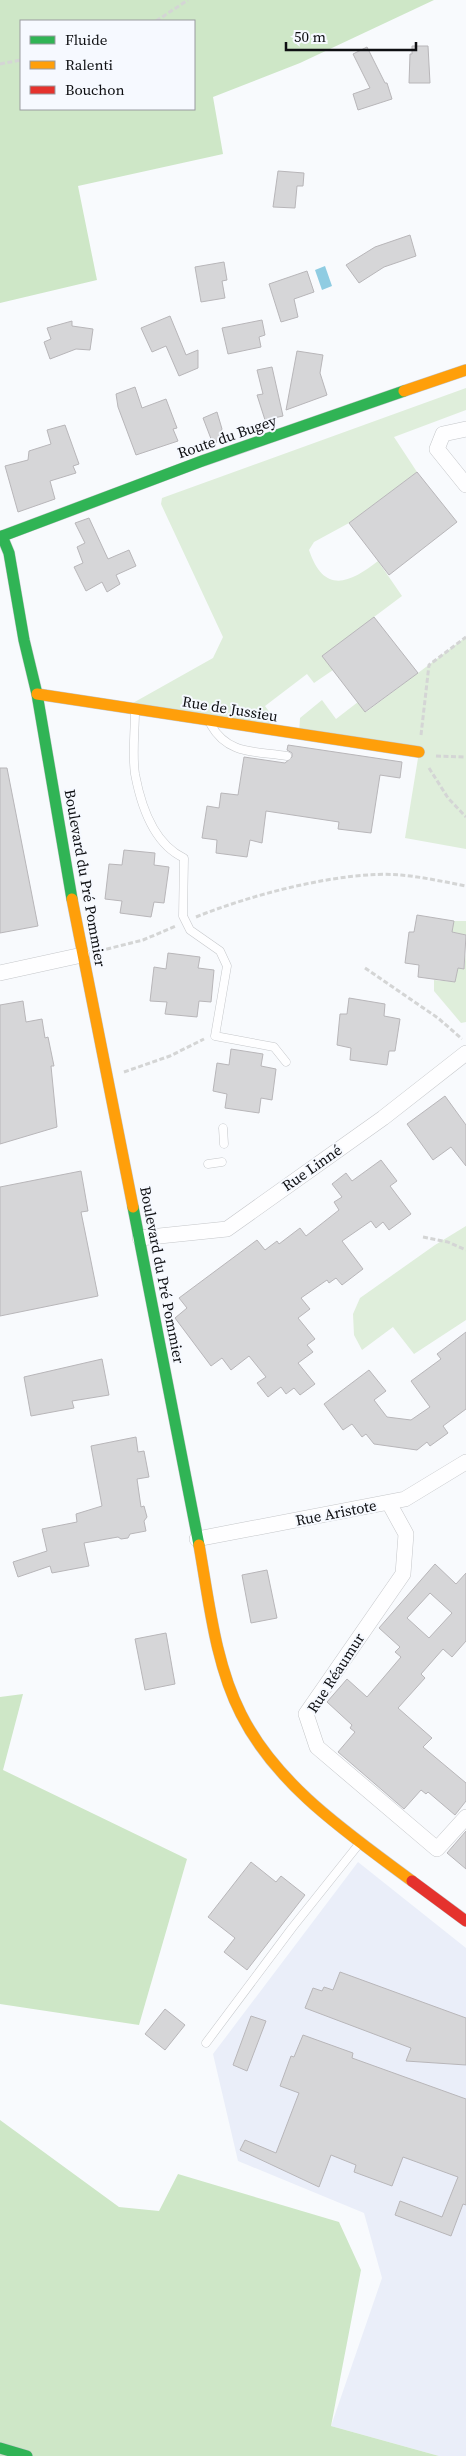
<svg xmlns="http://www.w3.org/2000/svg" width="466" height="2456" viewBox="0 0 466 2456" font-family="'Source Serif 4',serif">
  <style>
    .built { fill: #eaeef9 }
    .green { fill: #dfeedb }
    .forest { fill: #cee7c7; fill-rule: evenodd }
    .water { fill: #8fcce2 }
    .building { fill: #d6d6d8; stroke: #b8b6b9; fill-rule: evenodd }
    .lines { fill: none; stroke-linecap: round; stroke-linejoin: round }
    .lane-casing { stroke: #c5c7ca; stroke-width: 9 }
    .street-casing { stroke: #c5c7ca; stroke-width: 16 }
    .fast-casing { stroke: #c5c7ca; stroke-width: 12 }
    .slow-casing { stroke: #c5c7ca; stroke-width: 12 }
    .jam-casing { stroke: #c5c7ca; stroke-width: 12 }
    .path { stroke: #d4d5d5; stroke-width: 3; stroke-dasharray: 5 2.5; stroke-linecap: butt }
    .lane { stroke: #fefeff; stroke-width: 8 }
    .street { stroke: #fefeff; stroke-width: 15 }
    .fast { stroke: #30b455; stroke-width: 11 }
    .slow { stroke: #ff9f0a; stroke-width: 11 }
    .jam { stroke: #e5322d; stroke-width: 11 }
    .labels { text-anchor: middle; stroke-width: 4; stroke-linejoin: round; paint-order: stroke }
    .street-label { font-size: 15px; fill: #0e0f12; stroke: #f6f9ff }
  </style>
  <rect width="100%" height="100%" fill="#f8fafd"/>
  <path class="built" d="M358 1862 466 1948V2456H439L331 2426 382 2278 364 2213 238 2161 213 2054Z"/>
  <g class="green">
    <path d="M466 388V410L394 437 417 472 349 523 314 542 309 550C324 595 350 583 378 561L402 596 322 656 333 670 314 683 307 674 265 706 273 717 269 730 124 708 213 658 223 637 161 504 162 498Z"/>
    <path d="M466 637V849L405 838 419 752 299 734 300 718 322 700 336 719 358 702 366 712Z"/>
    <path d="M454 921H466V935L452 932Z"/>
    <path d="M466 954V1022L461 1023 434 991V980L455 982 458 968 464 969Z"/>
    <path d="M466 1226V1320L414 1354 393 1327 362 1350 354 1335 353 1314 360 1298 435 1245Z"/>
  </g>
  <g class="forest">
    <path d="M0 0H434L300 63 213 97 223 154 78 186 97 280 0 303ZM194 21V109H21V21Z"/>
    <path d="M23 1694 3 1770 187 1859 139 2025 0 2004V1697Z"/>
    <path d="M0 2120 119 2207 159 2211 178 2174 339 2222 361 2270 331 2426 439 2456H0Z"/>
  </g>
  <path class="water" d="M325 266 332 286 322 290 315 270Z"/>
  <g class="building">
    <path d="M412 46H428L430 83H409L410 54H412Z"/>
    <path d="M367 47 385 83H387L392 99 358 110 353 94 370 88 353 54Z"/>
    <path d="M278 171 304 173 303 186H297L295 208 273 207Z"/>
    <path d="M410 235 416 256 384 267 359 283 346 265 375 247Z"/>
    <path d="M224 262 227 280 222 281 225 298 201 302 195 267Z"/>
    <path d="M307 271 314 292 294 299 298 317 281 322 269 284Z"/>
    <path d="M170 316 186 355 198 350V368L179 376 166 346 152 352 141 328Z"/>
    <path d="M262 320 265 335 259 337 261 347 228 354 222 328Z"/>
    <path d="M72 321V326L93 329 90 350 76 349 50 359 44 342 51 339 47 328Z"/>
    <path d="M297 351 323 355 320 373 327 395 286 410Z"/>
    <path d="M272 367 283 416 265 420 257 395 263 394 257 370Z"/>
    <path d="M135 387 142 408 166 399 177 428 173 429 178 441 136 455 118 407 116 394Z"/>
    <path d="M217 412 222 429 216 443 213 444 203 418Z"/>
    <path d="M65 425 79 464 73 466 76 473 50 481 55 499 18 512 5 466 28 460 29 451 51 444 47 430Z"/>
    <path d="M417 472 457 522 389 575 349 523Z"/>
    <path d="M89 518 108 559 129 550 136 566 116 575 120 584 107 592 102 582 86 591 74 567 83 563 77 547 85 543 75 523Z"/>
    <path d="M374 617 418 673 365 712 322 656Z"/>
    <path d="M288 745 402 762 400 778 380 775 371 833 338 829 339 822 266 811 262 843 250 840 247 857 216 853 217 840 202 838 207 806 219 808 221 793 238 795 244 757 285 763 292 757V753L287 750Z"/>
    <path d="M0 768H7L38 926 0 933Z"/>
    <path d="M124 850 155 853 154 865 169 867 164 903 154 902 151 917 120 913 122 901 105 899 109 864 122 865Z"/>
    <path d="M417 915 454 921 452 932 466 935 464 969 458 968 455 982 418 977 419 965 405 963 409 932H414Z"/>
    <path d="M168 953 200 957 198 968 214 970 211 1002 199 1001 197 1017 165 1014 167 1002 150 1001 154 967 166 969Z"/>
    <path d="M349 998 385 1004 384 1016 400 1019 395 1051H389L387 1065 350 1060 351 1048 337 1045 340 1014H347Z"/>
    <path d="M23 1001 26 1022 42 1019 45 1038 48 1037 54 1066H51L57 1127 0 1144V1005Z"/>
    <path d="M231 1049 263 1054 261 1066 276 1069 272 1100 261 1098 259 1113 225 1108 227 1094 213 1091 217 1063 229 1065Z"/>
    <path d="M445 1096 466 1125V1166L451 1147 433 1160 407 1124Z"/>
    <path d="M381 1160 397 1181 390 1186 411 1214 389 1230 383 1222 376 1228 371 1221 342 1241 363 1269 342 1285 336 1278 329 1283 327 1280 301 1298 310 1309 298 1318 315 1339 307 1345 313 1352 298 1363 315 1384 300 1395 294 1388 286 1394 281 1387 268 1397 257 1383 266 1377 249 1356 231 1370 222 1358 211 1366 175 1318 187 1308 179 1298 257 1240 265 1250 277 1241 279 1244 300 1228 306 1236 339 1210 334 1202 342 1197 332 1184 346 1173 352 1181Z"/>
    <path d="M81 1171 88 1211 81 1212 98 1296 0 1316V1187Z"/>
    <path d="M466 1332V1409L443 1426 448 1433 430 1446 427 1442 417 1450 374 1444 366 1434 362 1437 352 1424 343 1430 324 1404 369 1370 386 1391 374 1400 387 1417 411 1420 430 1407 411 1381 441 1359 437 1354Z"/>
    <path d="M102 1359 109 1395 72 1401 74 1408 31 1416 24 1377Z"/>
    <path d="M136 1437 138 1452 144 1451 149 1477 137 1479 141 1507 144 1506 147 1517 144 1521 146 1531 130 1534 128 1538 121 1539 118 1537 84 1543 89 1566 52 1573 50 1566 18 1577 13 1562 47 1551 42 1529 77 1522 76 1514 102 1506 91 1446Z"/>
    <path d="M435 1564 456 1584 466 1573V1641L452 1657 443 1649 421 1674 425 1678 398 1708 432 1738 423 1747 466 1783V1801L455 1815 428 1792 426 1794 421 1790 404 1809 338 1752 355 1732 350 1728 352 1725 327 1702 347 1679 367 1697 401 1657 395 1652 400 1647 379 1628ZM430 1593 452 1613 429 1638 407 1618Z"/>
    <path d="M267 1570 277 1618 251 1623 242 1575Z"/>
    <path d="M166 1633 175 1684 145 1690 135 1639Z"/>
    <path d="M466 1831V1869L447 1853Z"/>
    <path d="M251 1862 276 1882 281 1876 305 1895 247 1970 224 1952 235 1938 208 1917Z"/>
    <path d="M340 1972 466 2018V2065L406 2061 411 2048 305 2008 313 1988 322 1991 324 1987 333 1990Z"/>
    <path d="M165 2009 185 2025 165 2050 145 2034Z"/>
    <path d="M251 2016 266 2021 247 2071 233 2065Z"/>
    <path d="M303 2035 353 2053 352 2058 466 2099V2205L463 2204 451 2236 395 2215 400 2201 442 2217 458 2177 403 2157 392 2186 354 2172 356 2165 331 2155 319 2187 240 2150 245 2140 276 2153 299 2093 280 2086 291 2056 294 2057Z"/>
  </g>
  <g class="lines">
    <defs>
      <g id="lane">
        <path d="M135 711C135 731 132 754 135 774 141 806 154 844 184 858L183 916 190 930 220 951 227 966 215 1036 274 1047 286 1062"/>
        <path d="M211 725C228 755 255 751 287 756"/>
        <path d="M223 1128 224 1144"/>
        <path d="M208 1164 222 1162"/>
        <path d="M206 2043 292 1928 359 1844"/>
      </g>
      <g id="street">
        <path d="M466 429 443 434 437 449 466 485"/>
        <path d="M0 973 82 955"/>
        <path d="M140 1238 227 1229 383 1118 466 1053"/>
        <path d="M389 1503 406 1534 403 1574 306 1714 317 1747 437 1849 466 1817"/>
        <path d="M197 1539 405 1499 466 1462"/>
      </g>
      <g id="fast">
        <path d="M2 536 9 553 24 640 37 694 72 899"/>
        <path d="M0 537 202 461 404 391"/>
        <path d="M133 1207 199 1545"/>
        <path d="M0 2448 27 2456"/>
      </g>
      <g id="slow">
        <path d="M404 391 466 370"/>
        <path d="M37 694 419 752"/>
        <path d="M72 899 133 1207"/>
        <path d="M199 1545C209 1601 215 1663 241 1714 277 1786 349 1834 412 1881"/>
      </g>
      <path id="jam" d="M412 1881 466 1921"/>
    </defs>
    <use href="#lane" class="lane-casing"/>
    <use href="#street" class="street-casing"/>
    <use href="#fast" class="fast-casing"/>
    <use href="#slow" class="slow-casing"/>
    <use href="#jam" class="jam-casing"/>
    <g class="path">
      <path d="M156 21 188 0"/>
      <path d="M0 64 21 60"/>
      <path d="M421 735 429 665 466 637"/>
      <path d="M436 756 466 757"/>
      <path d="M429 768 448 798 466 817"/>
      <path d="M196 917C250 895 343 870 401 875 423 877 445 882 466 886"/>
      <path d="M99 951 143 940 176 926"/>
      <path d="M365 968 438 1018 462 1039"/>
      <path d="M124 1072 170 1056 204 1039"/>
      <path d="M423 1237 448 1242 466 1250"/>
    </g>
    <use href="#lane" class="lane"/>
    <use href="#street" class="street"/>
    <use href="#fast" class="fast"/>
    <use href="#slow" class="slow"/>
    <use href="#jam" class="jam"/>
  </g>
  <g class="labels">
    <g class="street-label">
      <text transform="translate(227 437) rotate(-19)" y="5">Route du Bugey</text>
      <text transform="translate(230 709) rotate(9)" y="5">Rue de Jussieu</text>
      <text transform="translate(85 878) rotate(80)" y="5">Boulevard du Pré Pommier</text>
      <text transform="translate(312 1168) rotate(-35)" y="5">Rue Linné</text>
      <text transform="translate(162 1275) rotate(79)" y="5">Boulevard du Pré Pommier</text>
      <text transform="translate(336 1513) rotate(-11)" y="5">Rue Aristote</text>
      <text transform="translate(336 1673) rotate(-57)" y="5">Rue Réaumur</text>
    </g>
  </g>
  <rect x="20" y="20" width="175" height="90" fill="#f6f9ff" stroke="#999ba0"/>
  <rect x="30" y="36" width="25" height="8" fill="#30b455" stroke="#999ba0"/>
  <text x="65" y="45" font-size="15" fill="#0e0f12">Fluide</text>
  <rect x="30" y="61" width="25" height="8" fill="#ff9f0a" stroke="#999ba0"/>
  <text x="65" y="70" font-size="15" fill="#0e0f12">Ralenti</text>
  <rect x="30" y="86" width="25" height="8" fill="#e5322d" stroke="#999ba0"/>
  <text x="65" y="95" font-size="15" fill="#0e0f12">Bouchon</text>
  <path d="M286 42v8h130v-8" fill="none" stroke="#0e0f12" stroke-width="2.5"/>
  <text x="294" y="42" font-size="15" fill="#0e0f12" stroke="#f6f9ff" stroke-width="4" paint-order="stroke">50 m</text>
</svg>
